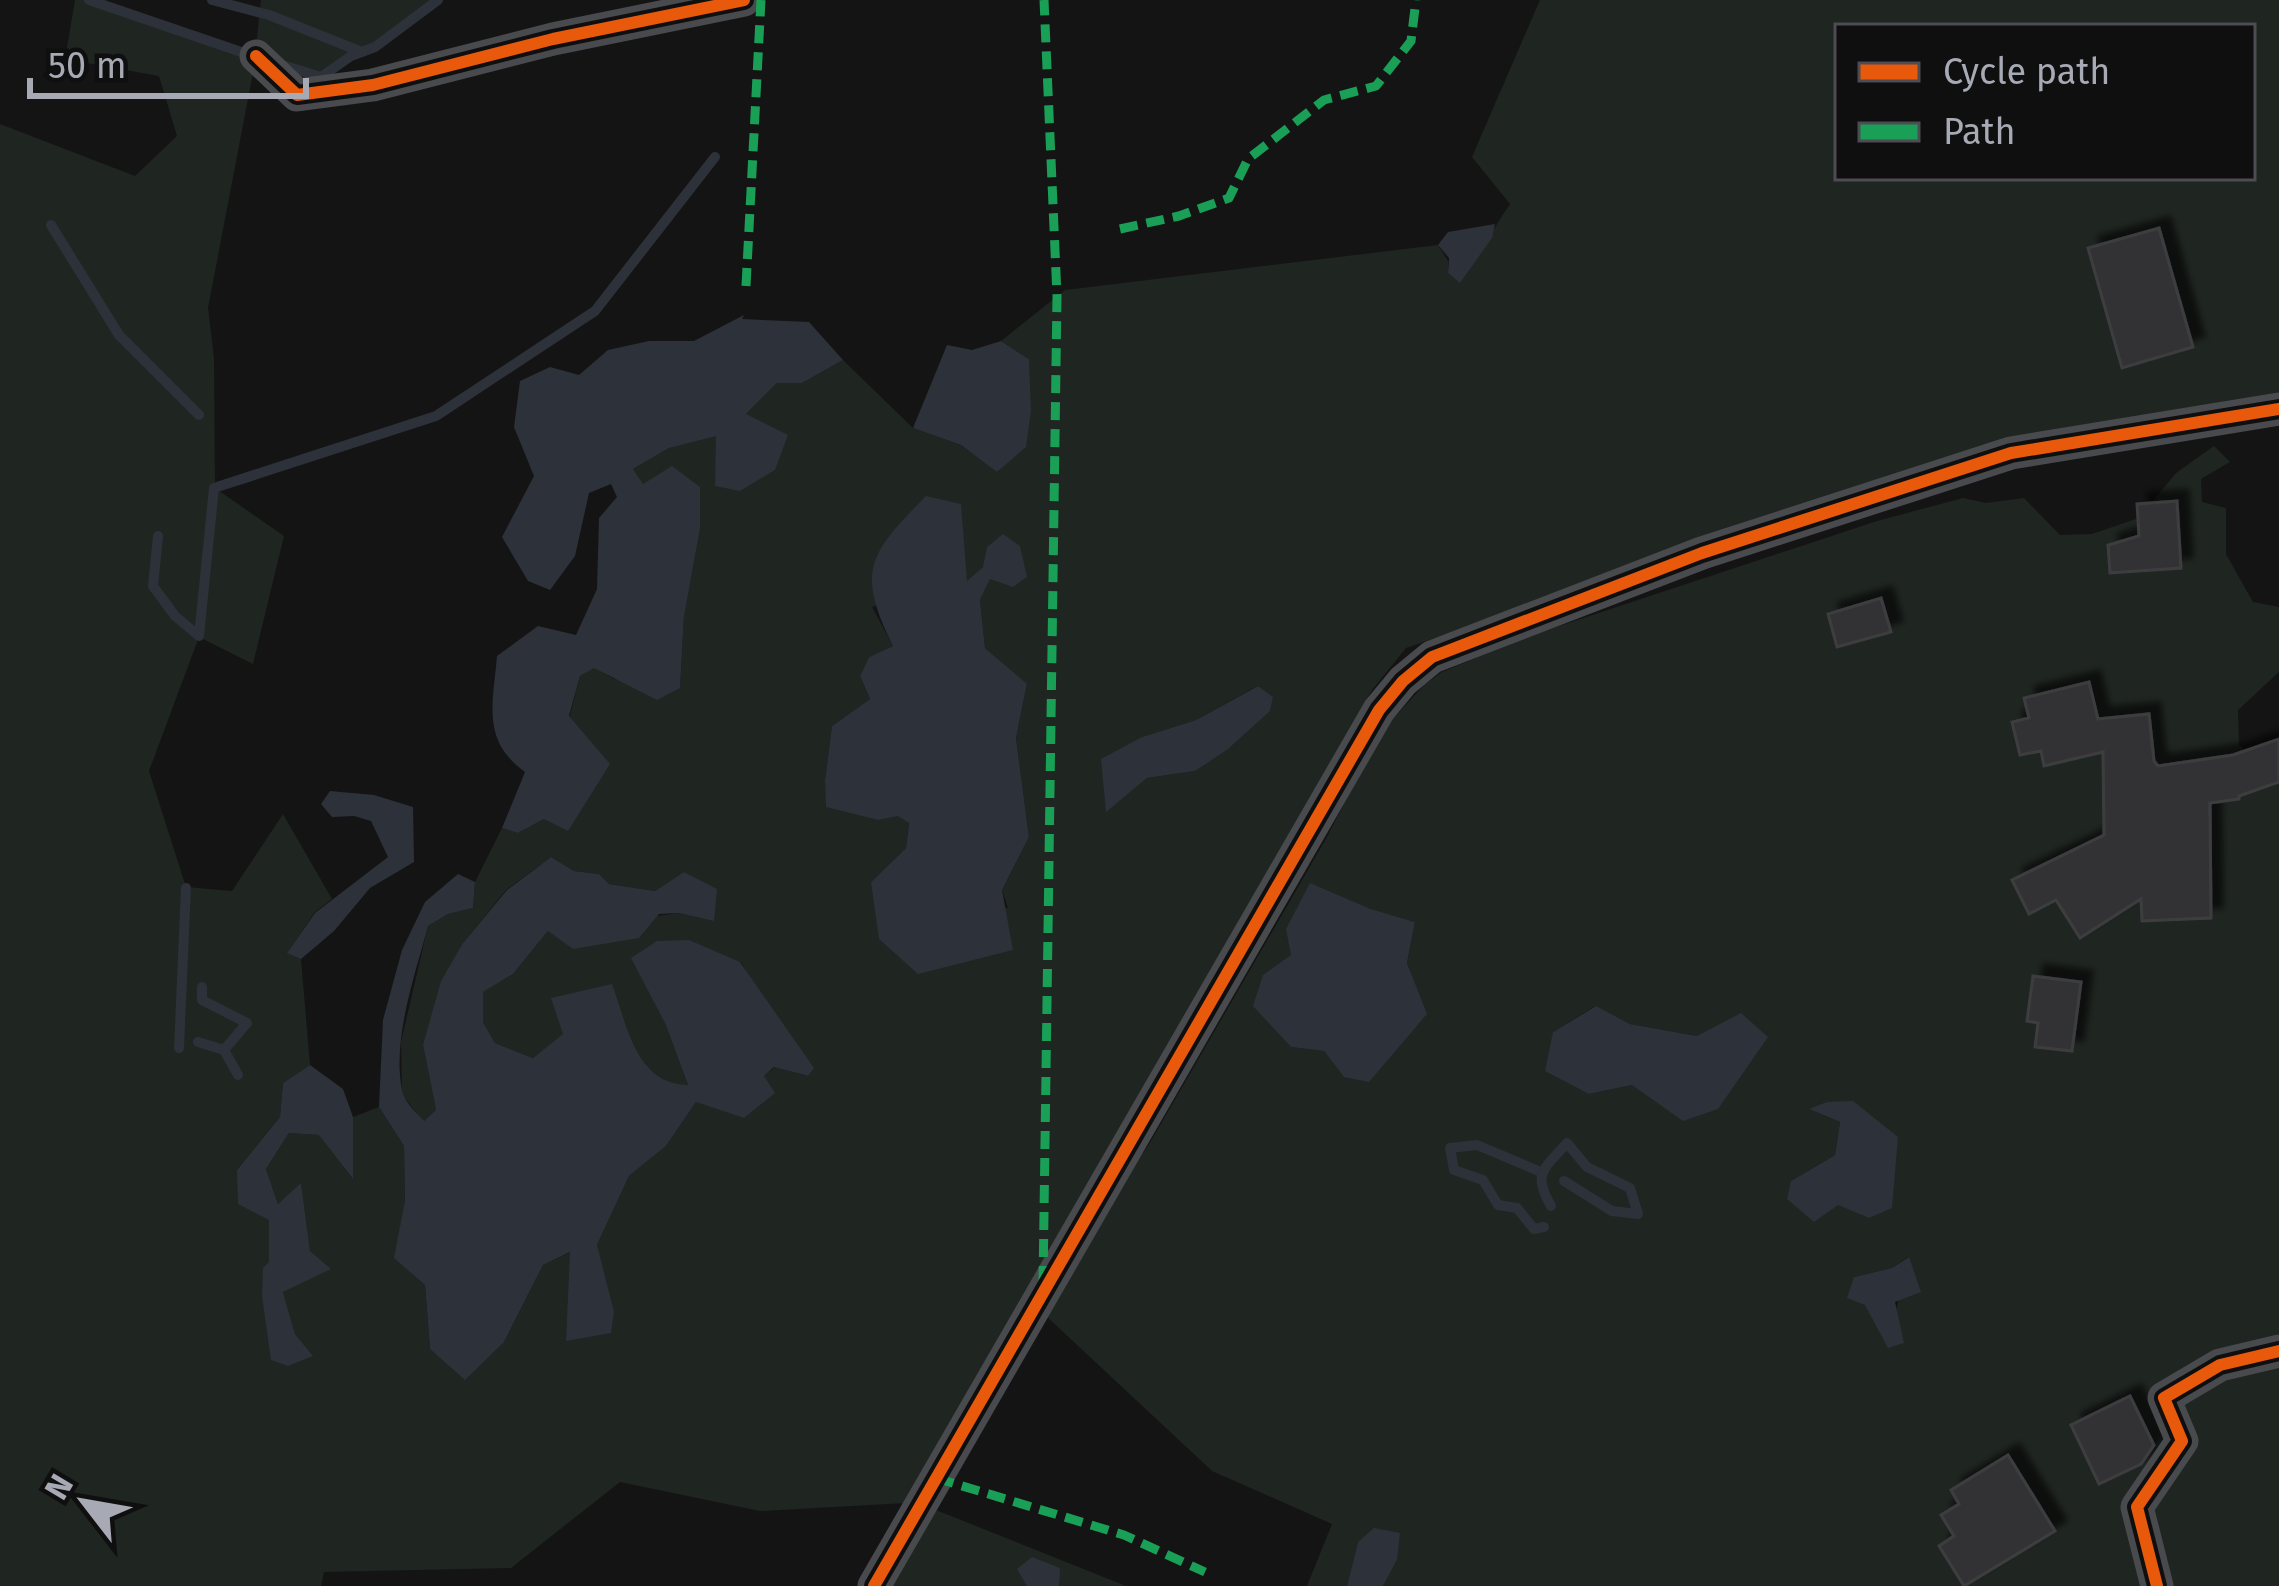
<svg xmlns="http://www.w3.org/2000/svg" width="2279" height="1586" viewBox="0 0 2279 1586" font-family="'Fira Sans',sans-serif">
  <style>
    .green { fill: #1f2521; fill-rule: evenodd }
    .water { fill: #2d3139 }
    .lines { fill: none; stroke-linecap: round; stroke-linejoin: round }
    .stream { stroke: #2d3139; stroke-width: 10 }
    .building { fill: #333336; stroke: #3d3e41; stroke-width: 3; filter: url(#shadow) }
    .street { stroke: #494a4e; stroke-width: 33 }
    .quiet { stroke: #1a9f57; stroke-width: 9; stroke-dasharray: 18 9; stroke-linecap: butt }
    .cycleway-casing { stroke: #0f0f10; stroke-width: 20 }
    .cycleway { stroke: #e8590c; stroke-width: 12 }
  </style>
  <defs>
    <filter id="shadow"><feDropShadow dx="11" dy="-11" stdDeviation="3" flood-color="#0009"/></filter>
  </defs>
  <rect width="100%" height="100%" fill="#141415"/>
  <g class="green">
    <path d="M75 0H89L255 56 261 0H438L375 47 351 56 321 77 256 57 208 308 214 358 215 488 284 536 253 664 199 637 149 771 186 887 232 891 283 814 332 899 314 913 288 952 301 959 310 1065 283 1083 280 1117 237 1170 269 1220V1262L262 1296 312 1355 295 1334 283 1292 310 1252 301 1185 278 1204 266 1169 289 1133 320 1135 352 1178 353 1117 379 1107 404 1146 405 1200 395 1258 425 1285 430 1349 504 1342 543 1265 571 1252 600 1264 597 1245 629 1176 666 1146 696 1102 764 1076 775 1067 807 1076 741 962 665 1023 688 1085H671L640 1063 564 1034 533 1058 495 1043 483 1022 482 992 513 974 548 931 679 913 714 920 685 872 655 891 609 884 599 874 574 871 551 857 506 890 463 943 423 1045 436 1110 423 1122 402 1094 401 1042 428 926 448 914 473 908 475 882 502 828 518 833 544 819 580 676 594 667 614 679 680 688 684 616 643 485 633 469 669 448 745 415 777 383H802L843 360 913 428 961 445 998 472 1029 359 1001 341 1065 290 1438 245 1448 261V273L1460 282C1480 257 1492 229 1510 204L1472 157 1540 0H2279V406L2038 440 1718 542 1406 648 1372 690 1112 1153 1049 1283 1148 1146 1327 837 1380 733 1424 685 1442 672 1535 634 1877 521 1963 498 1986 503 2024 498 2060 535 2092 534 2139 518 2176 473 2214 446 2230 462 2201 479 2202 502 2226 508V554L2253 602 2279 607V672L2238 710 2239 745 2279 778V1586H1383L1397 1560 1358 1542 1347 1586H1307L1332 1524 1212 1471 1045 1315 906 1503 760 1511 620 1482 511 1568 324 1572 321 1586H0V124L135 176 177 136 159 76 65 59ZM1838 27H2252V177H1838ZM983 567 990 578 980 600 985 648 1027 685 1016 738 1029 837 1002 890 1008 908 871 882 906 848 909 822 898 815 878 820 827 807 825 780 832 726 870 699 860 676 869 657 893 646 872 607 967 582ZM1257 686 1272 697 1270 711 1195 771 1147 778 1106 811 1142 737 1196 720ZM1368 908 1415 922 1407 963 1426 1015 1344 1076 1324 1051 1291 1047 1275 1028 1263 975ZM1595 1006 1630 1024 1697 1036 1632 1085 1589 1094 1553 1032ZM1811 1110 1898 1137 1869 1218 1791 1181 1835 1155 1840 1122ZM1908 1257 1888 1347 1854 1277 1892 1268Z"/>
    <path d="M931 1508 1126 1586H1059V1568L1027 1586H886Z"/>
  </g>
  <g class="water">
    <path d="M1495 224 1492 238 1460 283 1448 273 1449 258 1438 245 1448 232Z"/>
    <path d="M744 315 742 319 809 322 843 360 802 383H777L746 414 788 435 775 470 740 491 715 486 716 436 669 448 633 469 643 484 672 466 700 487V528L684 616 680 688 657 700 594 668 580 676 569 716 610 764 568 831 544 819 518 833 502 828 525 772C481 740 493 704 497 656L538 626 576 635 597 589 599 518 617 497 611 484 589 493 575 556 550 590 528 581 502 537 534 476 514 427 520 381 550 367 579 375 608 350 649 341H694Z"/>
    <path d="M1001 341 1029 359 1031 411 1026 447 997 472 961 445 913 428 947 345 972 350Z"/>
    <path d="M926 496 961 504 967 581 983 567 987 547 1003 534 1020 546 1027 577 1013 587 990 579 980 600 985 648 1027 684 1016 738 1029 837 1002 890 1013 950 918 974 879 939 871 882 906 848 909 823 898 816 878 820 826 807 825 780 832 726 870 699 860 676 869 657 893 646C855 570 870 553 926 496Z"/>
    <path d="M1258 686 1273 697 1270 711 1228 749 1195 771 1147 778 1106 812 1101 759 1142 737 1196 720Z"/>
    <path d="M330 791 374 795 413 807 414 862 370 888 334 931 301 959 287 953 315 913 388 857 371 821 354 816 332 817 321 804Z"/>
    <path d="M551 857 574 871 599 874 609 884 655 891 684 872 717 889 714 921 679 913 659 914 639 938 573 949 548 931 513 974 483 992V1022L495 1043 533 1058 563 1034 551 998 612 984C627 1024 635 1084 688 1085L665 1023 631 958 657 941 689 940 740 962 814 1068 808 1076 774 1067 764 1076 775 1093 744 1118 696 1102 666 1146 629 1176 597 1245 614 1312 611 1333 566 1341 570 1252 543 1265 504 1342 465 1380 430 1349 425 1285 394 1258 405 1200 404 1146 379 1107 383 1020 402 950 425 902 458 874 475 882 473 908 448 914 428 926C415 976 392 1038 402 1090 404 1101 416 1113 424 1121L436 1110 423 1045 441 981 463 943 507 890Z"/>
    <path d="M1310 883 1368 908 1415 922 1407 963 1427 1014 1369 1082 1344 1077 1324 1051 1291 1047 1253 1006 1263 975 1291 955 1286 929Z"/>
    <path d="M1596 1006 1630 1024 1697 1036 1741 1013 1768 1037 1718 1109 1683 1121 1632 1085 1589 1094 1545 1071 1553 1032Z"/>
    <path d="M310 1065 343 1089 353 1117V1179L319 1135 289 1133 266 1169 278 1204 301 1183 310 1251 331 1269 283 1292 295 1334 313 1356 288 1366 271 1360 262 1296 263 1268 269 1262V1220L238 1204 237 1170 280 1117 283 1083Z"/>
    <path d="M1853 1101 1898 1137 1892 1208 1869 1218 1838 1205 1814 1222 1787 1199 1791 1181 1835 1155 1840 1122 1809 1109 1827 1102Z"/>
    <path d="M1909 1257 1921 1292 1895 1302 1904 1343 1888 1348 1865 1305 1847 1298 1854 1277 1892 1268Z"/>
    <path d="M1374 1528 1400 1533 1397 1560 1383 1586H1347L1358 1542Z"/>
    <path d="M1032 1557 1060 1568 1059 1586H1027L1017 1569Z"/>
  </g>
  <g class="lines">
    <g class="stream">
      <path d="M89 0 250 55"/>
      <path d="M212 0 269 15 362 52"/>
      <path d="M279 64 321 77 351 56 375 47 438 0"/>
      <path d="M51 225 119 335 199 415"/>
      <path d="M158 536 153 586 175 616 199 636 214 488 436 416 595 311 715 157"/>
      <path d="M198 1042 224 1050 247 1023 202 1000V987"/>
      <path d="M179 1048 186 888"/>
      <path d="M224 1050 238 1075"/>
      <path d="M1541 1172 1477 1145 1450 1148 1454 1170 1483 1180 1498 1205 1517 1208 1534 1229 1544 1227"/>
      <path d="M1551 1206C1532 1173 1544 1169 1567 1143L1587 1167 1630 1188 1638 1214 1612 1211 1564 1181"/>
    </g>
  </g>
  <g class="building">
    <path d="M2159 228 2193 347 2122 368 2088 248Z"/>
    <path d="M2177 501 2181 568 2110 573 2108 545 2139 536 2137 504Z"/>
    <path d="M1881 598 1891 632 1837 647 1828 614Z"/>
    <path d="M2089 682 2098 719 2149 714 2154 761 2158 766 2233 755 2279 739V782L2239 796V799L2210 803 2211 918 2142 921 2141 899 2080 938 2056 900 2029 914 2012 880 2104 835 2103 752 2044 766 2041 751 2020 755 2012 722 2029 718 2024 698Z"/>
    <path d="M2033 976 2081 982 2072 1051 2035 1047 2038 1023 2027 1021Z"/>
    <path d="M2130 1396 2154 1445 2141 1464 2099 1484 2071 1425Z"/>
    <path d="M2008 1455 2055 1531 1964 1586 1939 1546 1954 1536 1941 1515 1959 1504 1951 1490Z"/>
  </g>
  <g class="lines">
    <g class="street">
      <path d="M256 56 297 95 373 85 553 39 744 0"/>
      <path d="M874 1586 1379 710 1403 681 1432 657 1702 553 2011 453 2279 409"/>
      <path d="M2157 1586 2137 1507 2182 1441 2164 1398 2220 1365 2279 1351"/>
    </g>
    <g class="quiet">
      <path d="M1120 229 1179 216 1229 198 1248 159 1324 100 1376 86 1411 41 1416 0"/>
      <path d="M746 286 761 0"/>
      <path d="M1043 1284 1057 296 1044 0"/>
      <path d="M936 1478 1124 1535 1205 1572"/>
    </g>
    <defs>
      <g id="cycleway">
        <path d="M256 56 297 95 373 85 553 39 744 0"/>
        <path d="M874 1586 1379 710 1403 681 1432 657 1702 553 2011 453 2279 409"/>
        <path d="M2157 1586 2137 1507 2182 1441 2164 1398 2220 1365 2279 1351"/>
      </g>
    </defs>
    <use href="#cycleway" class="cycleway-casing"/>
    <use href="#cycleway" class="cycleway"/>
  </g>
  <rect x="1835" y="24" width="420" height="156" fill="#0f0f10" stroke="#4c4d52" stroke-width="3"/>
  <rect x="1859" y="63" width="60" height="18" fill="#e8590c" stroke="#4c4d52" stroke-width="3"/>
  <text x="1943" y="84" font-size="36" fill="#a7a9b4">Cycle path</text>
  <rect x="1859" y="123" width="60" height="18" fill="#1a9f57" stroke="#4c4d52" stroke-width="3"/>
  <text x="1943" y="144" font-size="36" fill="#a7a9b4">Path</text>
  <g transform="translate(84 1502) rotate(301)" stroke="#0f0f10" stroke-width="9" paint-order="stroke">
  <path d="M0-9L21 45L0 30L-21 45Z" fill="#a7a9b4"/>
  <text y="-18" font-size="33" font-weight="bold" text-anchor="middle" fill="#a7a9b4">N</text>
  </g>
  <path d="M30 78v18h276v-18" fill="none" stroke="#a7a9b4" stroke-width="6"/>
  <text x="48" y="78" font-size="36" fill="#a7a9b4" stroke="#0f0f10" stroke-width="9" paint-order="stroke">50 m</text>
</svg>
